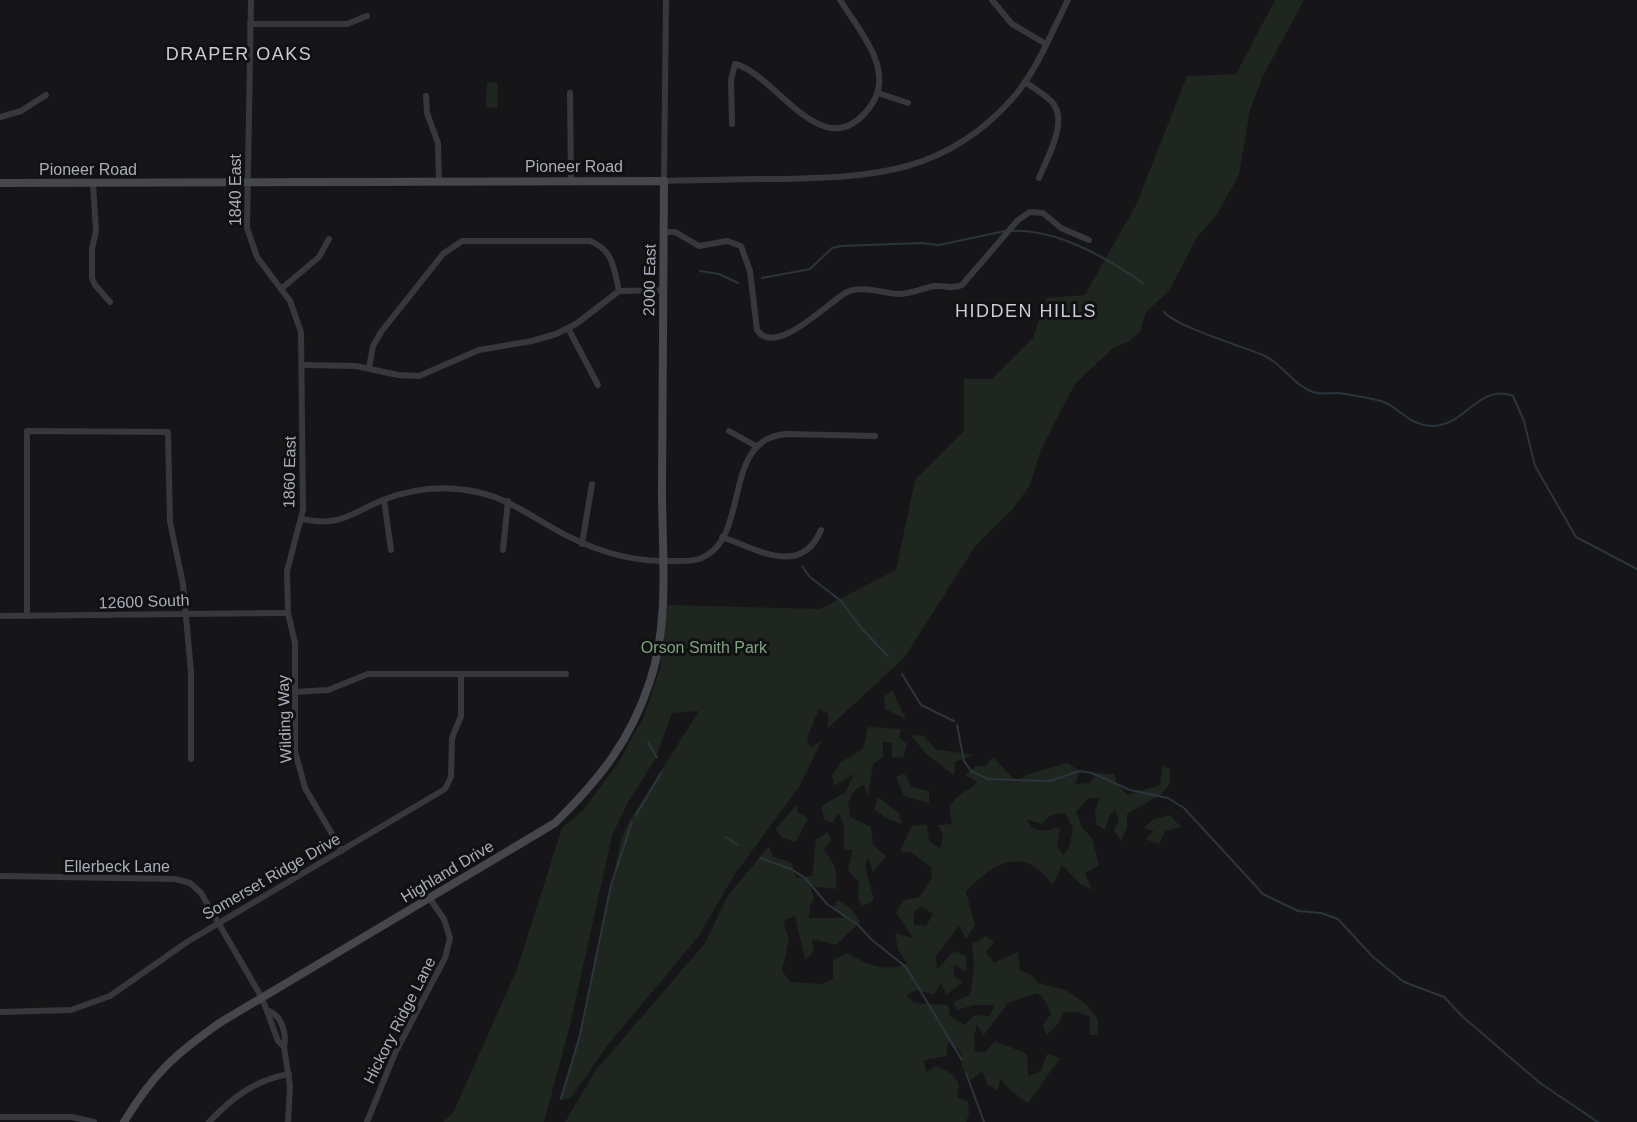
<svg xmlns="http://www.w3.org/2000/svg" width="1637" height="1122" viewBox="0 0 1637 1122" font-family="Helvetica,sans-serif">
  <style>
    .green { fill: #1e261f; fill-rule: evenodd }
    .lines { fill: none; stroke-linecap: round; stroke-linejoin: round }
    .stream { stroke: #2c353c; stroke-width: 2 }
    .street { stroke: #37383d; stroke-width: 6 }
    .secondary { stroke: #45474d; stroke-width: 8 }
    .labels { text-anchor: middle; stroke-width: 6; stroke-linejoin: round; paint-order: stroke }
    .street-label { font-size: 16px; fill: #a8adb8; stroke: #111113 }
    .park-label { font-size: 16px; fill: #7fa381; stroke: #111113 }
    .neighbourhood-label { font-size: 18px; letter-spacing: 1.5px; fill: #c9ccd4; stroke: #111113 }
  </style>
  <rect width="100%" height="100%" fill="#161618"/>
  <g class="green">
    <path d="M1275 0H1304L1263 76 1250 110 1239 175 1217 214 1197 237 1169 291 1146 312 1140 332 1129 341 1112 349 1075 384 1041 449 1030 485 1013 509 976 545 904 658 828 728V714L819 709 807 738 810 748 822 740 799 787 735 874 698 937 607 1046 570 1099 559 1100 580 1037 621 840 628 823 699 711 672 713 655 760 628 802 612 836 570 1025 544 1122H443L453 1113 517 969 562 828 583 810 618 763 644 716 660 669 667 605 820 609 896 570 915 480 964 431V379H992L1033 338 1046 298 1085 295 1136 205 1187 76 1236 74Z"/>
    <path d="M487 82 498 83 497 108 486 107Z"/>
    <path d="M892 690 906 719 885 709 884 697Z"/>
    <path d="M868 727 901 729 899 738 907 744 903 758 892 757V743L883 742V757L873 764 868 797 864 785 855 790 848 802 850 817 871 827 873 845 886 856 873 872 868 857 865 867 874 900 863 906 858 899 859 882 848 870 853 850H844V825L838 812 833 823 824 819 821 806 846 792 854 774 834 786 832 775 841 762 863 749Z"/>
    <path d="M911 735 924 736 935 749 973 755 955 762 954 775 926 754Z"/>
    <path d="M993 757 1017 782 1026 775 1067 763 1080 771 1075 784 1090 783 1096 773 1114 774 1117 784 1127 795 1160 785 1163 765 1170 769V783L1162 794 1127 814V828L1121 841 1114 830 1119 819 1115 810 1109 816 1105 830 1096 824 1095 810 1100 797 1087 799 1076 812 1082 827 1092 838 1099 865 1085 873 1092 890 1080 884 1062 865 1053 885C1025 846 994 861 966 892L975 925 966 939 959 926 936 956 937 970 954 951 966 956V972L954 964V976L963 982 946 995 941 983 934 995 917 990 906 995 914 1003 948 1005 950 1016 964 1025 975 1015 989 1016 995 1005H974L957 1010 953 1002 970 995 974 969 972 944 986 936 994 942 986 952 994 963 1018 952 1020 970 1031 975 1038 983 1066 990 1087 1005 1098 1020V1035H1090V1017L1078 1012H1064L1058 1024 1046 1036 1043 1025 1051 1014 1046 1002 1038 993 1008 1003 983 1036 977 1024 974 1036 975 1052H985L995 1041 1027 1054 1028 1076 1041 1071 1047 1054 1060 1058 1028 1103 1009 1089 1000 1079 998 1091 987 1084 982 1071 971 1080 962 1068 961 1052 948 1042 946 1056 924 1060 926 1072 936 1066 952 1074 959 1084 957 1097 968 1102 969 1114 966 1122H565L596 1070 705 943 727 897 769 846 773 857 792 863 796 878 812 876 816 839 828 832 831 841 823 850C836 862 837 871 836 889L810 886 814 899 810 906 809 918H844L833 908 838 900 852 909 860 922 836 945 812 939 814 951 805 960 795 916 783 921 789 939 782 971 791 982 821 984 833 979V960L848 953C866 964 886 974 907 963L898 950 895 933 913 938 896 913 904 900 920 897 931 880 932 868 911 852 900 851 912 826 927 824 929 841 940 848 943 836 938 825 952 824 949 807C956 795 967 792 977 782L965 775 976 766H986ZM1065 813 1073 829 1069 847 1063 856 1057 845 1060 827 1044 831 1032 828 1026 819 1042 824 1051 815ZM922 907 933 914 926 926 914 925V911Z"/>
    <path d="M905 774 911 787 929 791V803L904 796 896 777Z"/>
    <path d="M878 797 899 813 902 824 887 819 874 809Z"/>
    <path d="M796 805 798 813 808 818 796 842 781 837 776 829Z"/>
    <path d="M1170 815 1181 827 1165 831 1159 844 1145 839 1154 831 1144 828 1153 819Z"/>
  </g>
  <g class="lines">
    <g class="stream">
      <path d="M1011 231C1056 228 1107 258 1143 283"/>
      <path d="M700 271 719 274 738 283"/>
      <path d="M762 278 810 269 832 248 841 246 921 243 939 245 1005 231"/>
      <path d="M1164 312C1177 327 1241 346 1263 355 1282 363 1293 385 1313 392 1321 395 1328 393 1336 393 1343 393 1373 399 1381 401 1399 406 1406 425 1433 426 1465 426 1479 383 1513 396L1524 421 1535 466 1576 537 1637 569"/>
      <path d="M802 566 810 577 841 601 863 630 888 656"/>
      <path d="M902 674 921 705 954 721"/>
      <path d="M957 725 964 761 971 771 988 779 1050 781 1079 771 1092 773 1130 790 1168 798 1184 808 1263 894 1298 911 1321 913 1338 919 1373 957 1404 982 1444 997 1463 1017 1540 1083 1598 1122"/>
      <path d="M648 742 657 758"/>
      <path d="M636 815 661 773"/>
      <path d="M725 837 738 845"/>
      <path d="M760 858 791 869 805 878 827 904 858 925 872 940 906 967 962 1060"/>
      <path d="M966 1073 984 1122"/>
      <path d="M561 1099 580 1035 611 885 632 822"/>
    </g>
    <g class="street">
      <path d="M251 0 247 228 257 257 290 301 301 332 303 510 287 571 288 613 295 643V751L305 788 342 851"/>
      <path d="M666 0 664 181C704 180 744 179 783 179 875 177 946 173 1012 99 1037 71 1051 33 1068 0"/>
      <path d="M992 0 1012 24 1046 44"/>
      <path d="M250 24H347L367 16"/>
      <path d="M1025 82C1034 88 1044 94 1052 102 1069 121 1047 158 1039 178"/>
      <path d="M570 93 571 181"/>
      <path d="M878 93 908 103"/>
      <path d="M426 96 427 113 438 143 439 182"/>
      <path d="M0 117 21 111 46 95"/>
      <path d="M732 124 731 80 735 64C777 74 825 173 872 104 895 69 858 29 840 0"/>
      <path d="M93 184 96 231 92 249V278L95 285 110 302"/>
      <path d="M664 232H675L699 246 727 241 741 246 750 271 757 330C776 358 828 302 847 292 860 285 884 293 898 294 911 294 922 288 935 286 945 285 952 290 962 285L1018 220 1030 212 1043 213 1061 228 1089 240"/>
      <path d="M281 289 319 257 329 239"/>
      <path d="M568 328 598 385"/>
      <path d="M303 365 356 366 398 375 419 376 479 350 532 341 556 334 576 324 619 291 664 290"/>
      <path d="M369 368 373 346 381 332 443 254 462 241H590C614 250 614 270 619 291"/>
      <path d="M729 431 756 446"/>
      <path d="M384 500 391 550"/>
      <path d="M301 519C342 527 349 514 383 500 414 488 445 485 477 492 505 498 527 513 551 527 587 548 626 562 668 561 678 561 689 562 699 559 753 540 719 438 787 434L875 436"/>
      <path d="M722 537C759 550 801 577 821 530"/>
      <path d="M582 544 592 484"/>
      <path d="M503 550 508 501"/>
      <path d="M0 616 288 613"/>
      <path d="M27 616V431L168 432 170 522 183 584 191 672V759"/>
      <path d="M295 692 328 690 368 674H566"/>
      <path d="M0 876 175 879 190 883 201 893 262 998 278 1041 284 1047"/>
      <path d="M269 1011C282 1016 287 1035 284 1047L290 1086 288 1122"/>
      <path d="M0 1012 71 1010 110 996 187 942 445 789 451 777 452 738 461 716V674"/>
      <path d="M0 1117H72L94 1122"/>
      <path d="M209 1122C233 1097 255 1080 289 1074"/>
      <path d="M367 1122 395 1053 445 958 450 938 444 919 430 899"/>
    </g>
    <path class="secondary" d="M0 183 664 181C664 284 663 387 662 490 662 552 670 622 650 681 631 740 599 780 555 823L221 1022C175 1054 153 1074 124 1122"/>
  </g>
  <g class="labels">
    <g class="street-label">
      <text x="574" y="172">Pioneer Road</text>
      <text x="88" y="175">Pioneer Road</text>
      <text transform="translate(235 190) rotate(-90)" y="6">1840 East</text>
      <text transform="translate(649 280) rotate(-89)" y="6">2000 East</text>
      <text transform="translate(289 472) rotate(-89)" y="6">1860 East</text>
      <text transform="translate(144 601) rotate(-2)" y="6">12600 South</text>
      <text transform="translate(284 719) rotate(-92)" y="6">Wilding Way</text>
      <text x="117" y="872">Ellerbeck Lane</text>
      <text transform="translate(447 871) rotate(-31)" y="6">Highland Drive</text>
      <text transform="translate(271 876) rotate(-30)" y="6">Somerset Ridge Drive</text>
      <text transform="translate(399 1020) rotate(-63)" y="6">Hickory Ridge Lane</text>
    </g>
    <g class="park-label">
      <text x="704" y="653">Orson Smith Park</text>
    </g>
    <g class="neighbourhood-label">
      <text x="239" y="60">DRAPER OAKS</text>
      <text x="1026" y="317">HIDDEN HILLS</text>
    </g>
  </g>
</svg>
